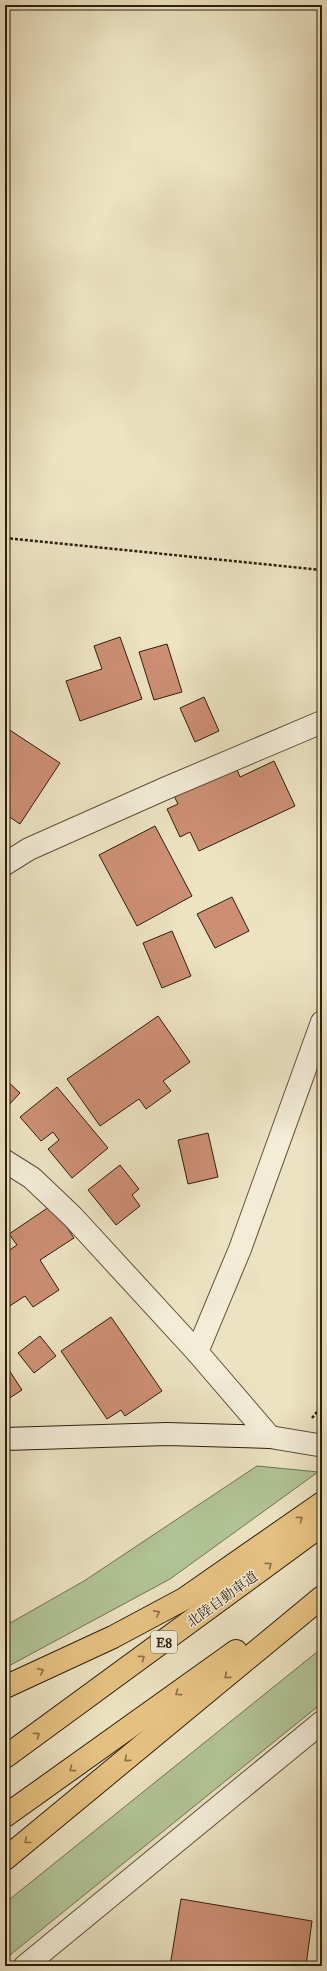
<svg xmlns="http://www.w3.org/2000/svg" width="327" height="1971" viewBox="0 0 327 1971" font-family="'IM FELL Great Primer','Noto Serif JP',serif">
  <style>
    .green { fill: #b2c598; stroke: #707252 }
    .building { fill: #cd8f74; stroke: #2e1e0b }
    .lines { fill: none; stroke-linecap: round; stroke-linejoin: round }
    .street-casing { stroke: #5e4f39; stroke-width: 24 }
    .secondary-casing { stroke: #2e1e0b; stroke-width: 24 }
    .highway-casing { stroke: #2e1e0b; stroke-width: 24 }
    .path { stroke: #2e1e0b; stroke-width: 2.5; stroke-dasharray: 3 2; stroke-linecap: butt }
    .street { stroke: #f3edd8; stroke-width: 22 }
    .secondary { stroke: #f3edd8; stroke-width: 22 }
    .highway { stroke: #e6c282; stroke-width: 22 }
    .oneway { stroke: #8a7046 }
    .labels { text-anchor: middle; stroke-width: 3; stroke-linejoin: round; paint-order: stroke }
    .shield { fill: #f3edd8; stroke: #695c48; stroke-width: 1 }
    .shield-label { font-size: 13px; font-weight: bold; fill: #2e1e0b }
    .street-label { font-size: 14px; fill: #2e1e0b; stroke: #f3edd8 }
  </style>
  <rect width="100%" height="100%" fill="#ece3c3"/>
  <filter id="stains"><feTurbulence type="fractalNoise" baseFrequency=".005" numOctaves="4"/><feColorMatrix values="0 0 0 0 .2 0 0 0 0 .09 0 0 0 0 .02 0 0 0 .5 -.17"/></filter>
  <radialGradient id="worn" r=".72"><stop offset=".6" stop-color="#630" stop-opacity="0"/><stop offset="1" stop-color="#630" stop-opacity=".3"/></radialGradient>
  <g class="green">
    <path d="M257 1466 318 1472 170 1579 5 1668V1626L84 1581Z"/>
    <path d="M322 1648V1703L5 1959V1903Z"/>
  </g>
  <g class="building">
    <path d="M120 637 142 699 80 721 66 681 102 669 94 646Z"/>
    <path d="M167 644 182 692 154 700 139 652Z"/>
    <path d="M204 697 219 731 195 742 180 708Z"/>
    <path d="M5 727 60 763 20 824 5 814Z"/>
    <path d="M274 761 295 806 199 851 190 832 180 837 167 809 178 804 174 796 236 767 240 777Z"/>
    <path d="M155 826 192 896 137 926 99 855Z"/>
    <path d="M232 897 249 931 215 948 197 914Z"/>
    <path d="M172 931 191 976 162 988 143 943Z"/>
    <path d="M158 1016 190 1062 163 1081 171 1091 146 1109 139 1099 100 1126 67 1079Z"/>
    <path d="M5 1079 20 1093 5 1109Z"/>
    <path d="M57 1087 108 1148 72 1178 48 1149 59 1140 53 1132 41 1141 20 1117Z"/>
    <path d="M208 1133 218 1177 188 1184 178 1140Z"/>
    <path d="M120 1165 139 1189 132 1195 140 1206 116 1225 88 1190Z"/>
    <path d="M52 1205 74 1238 40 1260 59 1290 33 1307 25 1296 5 1309V1253L17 1245 9 1234Z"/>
    <path d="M111 1317 162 1391 125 1416 121 1410 107 1419 61 1351Z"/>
    <path d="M40 1336 56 1356 34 1373 18 1353Z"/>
    <path d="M5 1364 22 1390 5 1401Z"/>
    <path d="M181 1899 312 1921 306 1966H170Z"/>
  </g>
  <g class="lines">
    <defs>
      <g id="street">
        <path d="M5 864 29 849 164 789 322 722"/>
        <path d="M5 1161 32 1178 73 1217 197 1352 270 1437 318 1445"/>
        <path d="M197 1352 240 1249 322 1022"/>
        <path d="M25 1966 322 1722"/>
      </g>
      <path id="secondary" d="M5 1439 167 1434 270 1437"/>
      <g id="highway">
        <path d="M5 1687 113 1637 184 1599 322 1503"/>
        <path d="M5 1757 322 1525"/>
        <path d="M5 1816 236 1651"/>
        <path d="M5 1859 322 1597"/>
      </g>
    </defs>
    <use href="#street" class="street-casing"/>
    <use href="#secondary" class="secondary-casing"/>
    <use href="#highway" class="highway-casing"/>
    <g class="path">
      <path d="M5 538 322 570"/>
      <path d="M312 1418 322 1406"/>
    </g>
    <use href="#street" class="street"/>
    <use href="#secondary" class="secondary"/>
    <use href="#highway" class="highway"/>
  </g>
  <defs><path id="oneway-chevron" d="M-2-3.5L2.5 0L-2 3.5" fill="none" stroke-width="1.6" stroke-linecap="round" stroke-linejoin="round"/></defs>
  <g class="oneway">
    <use href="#oneway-chevron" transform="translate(300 1519) rotate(-36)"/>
    <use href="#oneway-chevron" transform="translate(269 1565) rotate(-37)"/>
    <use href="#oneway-chevron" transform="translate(157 1613) rotate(-28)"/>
    <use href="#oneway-chevron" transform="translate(142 1658) rotate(-36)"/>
    <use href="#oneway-chevron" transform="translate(41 1671) rotate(-24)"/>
    <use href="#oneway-chevron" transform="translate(227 1676) rotate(140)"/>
    <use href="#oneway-chevron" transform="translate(178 1693) rotate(144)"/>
    <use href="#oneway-chevron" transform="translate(37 1735) rotate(-36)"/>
    <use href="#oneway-chevron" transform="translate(127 1759) rotate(140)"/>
    <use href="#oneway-chevron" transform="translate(72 1769) rotate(144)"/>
    <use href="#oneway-chevron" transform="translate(27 1841) rotate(141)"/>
  </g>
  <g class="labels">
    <rect class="shield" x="151" y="1631" width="26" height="22" rx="3"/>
    <g class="shield-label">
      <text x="164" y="1647">E8</text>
    </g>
    <g class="street-label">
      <text transform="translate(222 1599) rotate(-36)" y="5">北陸自動車道</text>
    </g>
  </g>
  <rect width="327" height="1971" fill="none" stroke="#ece3c3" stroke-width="20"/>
  <rect x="6" y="6" width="315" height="1959" fill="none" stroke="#2e1e0b" stroke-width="2"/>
  <rect x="10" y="10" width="307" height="1951" fill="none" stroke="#2e1e0b"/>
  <rect width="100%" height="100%" filter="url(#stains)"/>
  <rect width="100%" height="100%" fill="url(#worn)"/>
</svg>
